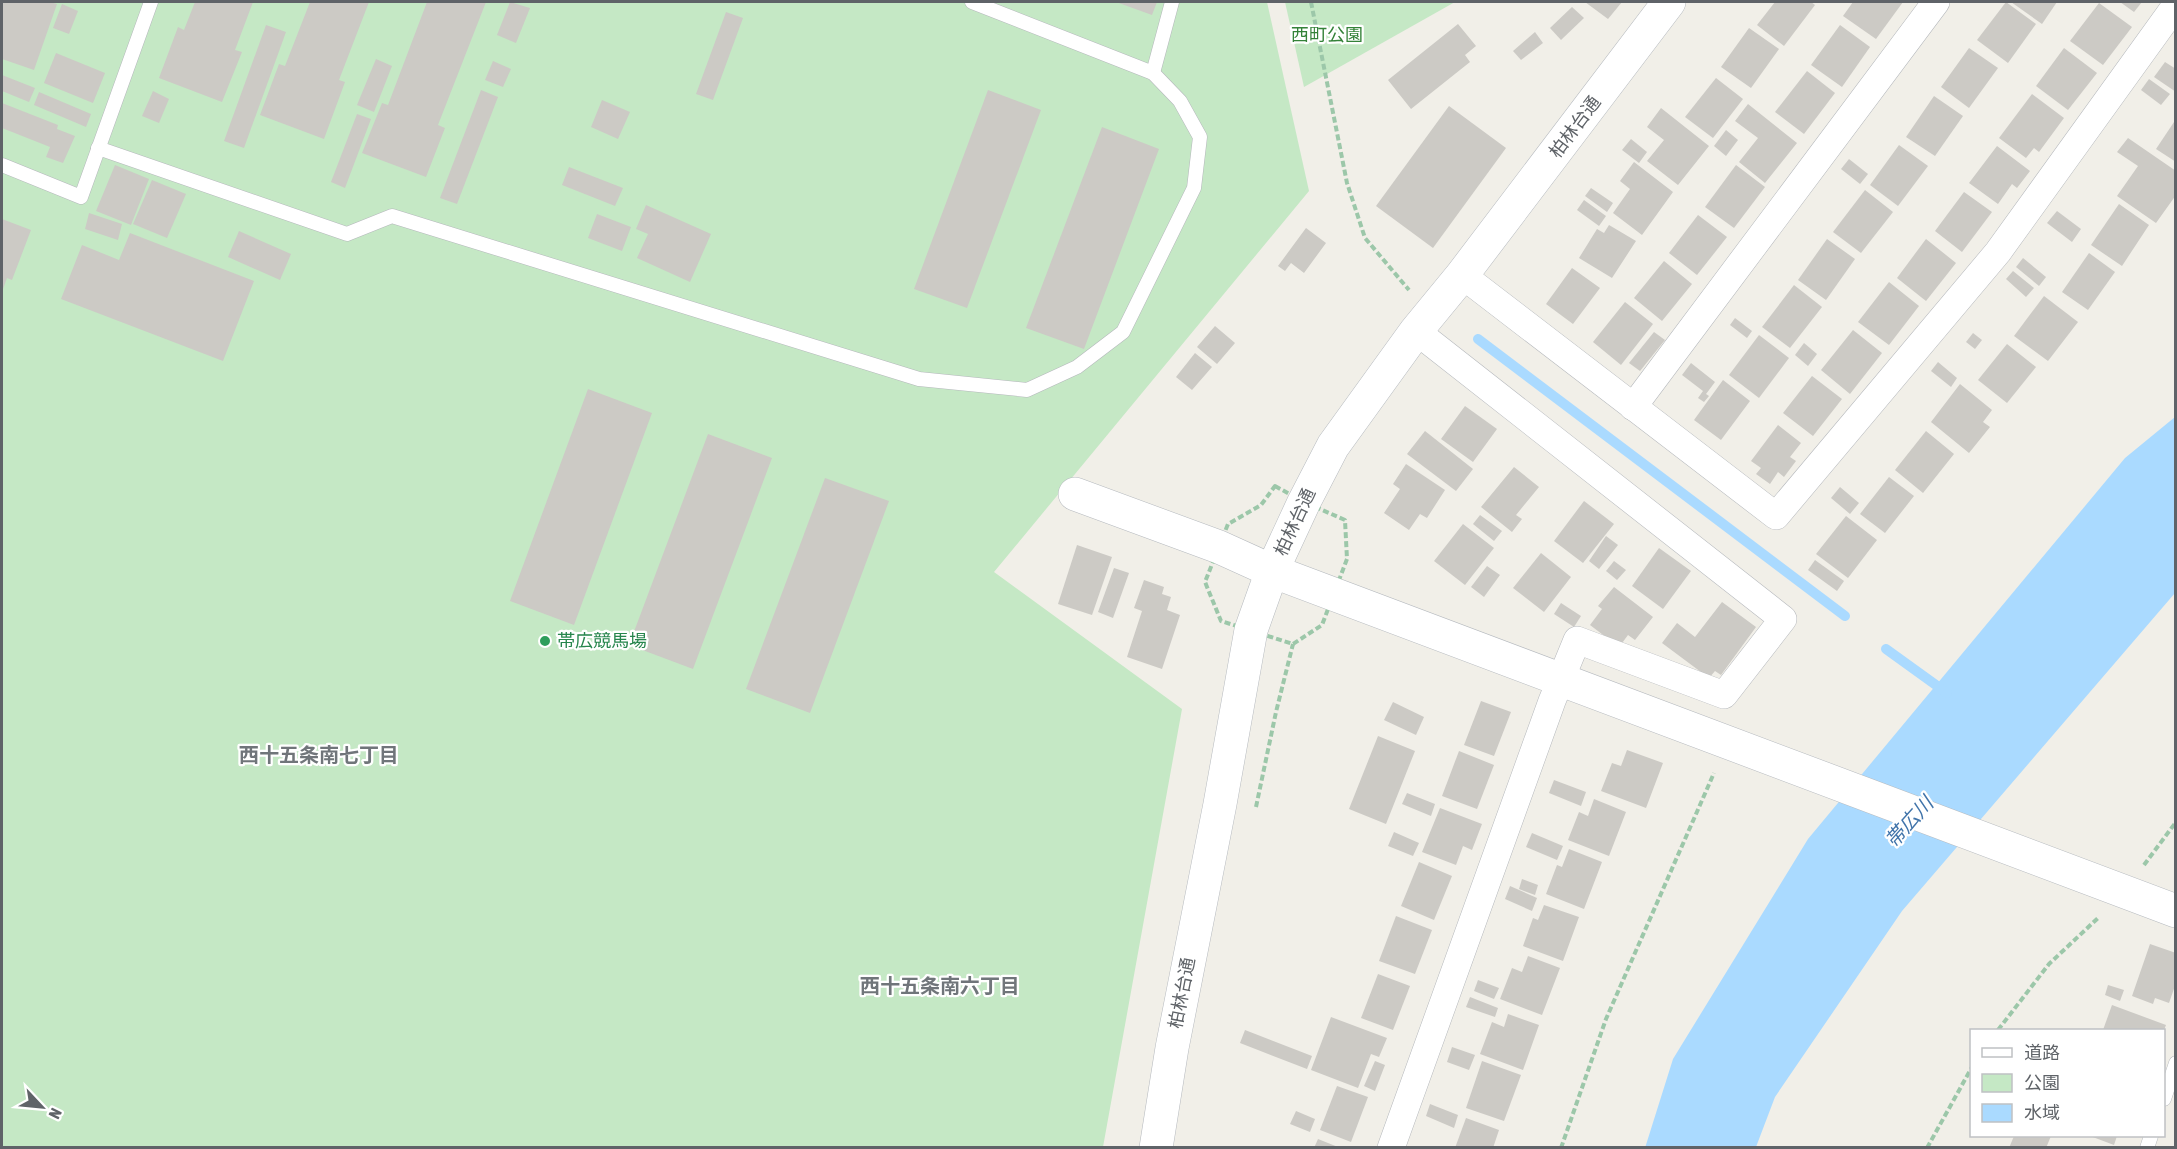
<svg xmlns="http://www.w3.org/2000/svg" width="2177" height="1149" viewBox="0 0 2177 1149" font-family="'Asap Condensed','Noto Sans JP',sans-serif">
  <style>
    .green { fill: #c5e8c5 }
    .water { fill: #aadaff }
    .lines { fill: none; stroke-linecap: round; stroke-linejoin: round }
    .stream { stroke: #aadaff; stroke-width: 10 }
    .building { fill: #cccac5 }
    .lane-casing { stroke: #b5b8bc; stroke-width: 15 }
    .street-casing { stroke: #b5b8bc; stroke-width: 28 }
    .secondary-casing { stroke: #b6babf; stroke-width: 34 }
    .path { stroke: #9cc7a9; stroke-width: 4; stroke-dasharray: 6 3; stroke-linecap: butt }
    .lane { stroke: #fff; stroke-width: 14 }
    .street { stroke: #fff; stroke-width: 27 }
    .secondary { stroke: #fff; stroke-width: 33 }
    .leisure-dot { fill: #2e9e5b; stroke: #fff; stroke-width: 2 }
    .labels { text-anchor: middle; stroke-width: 4.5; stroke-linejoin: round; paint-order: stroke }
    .park-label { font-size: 18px; fill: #348238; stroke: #fff }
    .street-label { font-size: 18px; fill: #5f6368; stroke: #fff }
    .leisure-label { font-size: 18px; fill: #27864d; stroke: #fff; text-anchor: start }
    .neighbourhood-label { font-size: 20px; font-weight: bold; fill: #70757a; stroke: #fff }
    .water-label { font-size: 20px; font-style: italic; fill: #4174aa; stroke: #fff }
  </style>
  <rect width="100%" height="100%" fill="#f1efe8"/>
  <g class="green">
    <path d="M2 2H1267L1309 191 994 572 1182 709 1103 1147 2 1148Z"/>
    <path d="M1285 2H1455L1304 87Z"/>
  </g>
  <path class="water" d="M2175 417V593L1902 911 1775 1097 1756 1147 1645 1148 1673 1059 1808 839 2125 458Z"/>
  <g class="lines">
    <g class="stream">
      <path d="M1478 339 1845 616"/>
      <path d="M1886 649 1947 693"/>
    </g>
  </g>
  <g class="building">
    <path d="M2 2H49L57 4 34 70 2 59Z"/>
    <path d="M195 2H253L235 50 242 52 222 102 159 78 178 27 184 30Z"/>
    <path d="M310 2H369L339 80 345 82 324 139 260 115 279 64 285 66Z"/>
    <path d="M427 2H486L438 125 445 128 426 177 362 153 382 103 388 105Z"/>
    <path d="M510 2 530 8 516 43 497 35Z"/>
    <path d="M1116 2H1157L1152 15Z"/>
    <path d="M1585 2H1622L1608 19Z"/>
    <path d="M1775 2H1811L1815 5 1784 46 1757 25Z"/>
    <path d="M1853 2H1903L1876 39 1843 16Z"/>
    <path d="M2006 2 2036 24 2008 63 1977 40Z"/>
    <path d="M2011 2H2057L2042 24Z"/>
    <path d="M2120 2H2142L2134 12Z"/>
    <path d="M2099 3 2132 27 2103 65 2070 41Z"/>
    <path d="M62 4 78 11 69 34 53 28Z"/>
    <path d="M1572 7 1584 18 1561 40 1550 28Z"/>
    <path d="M726 12 743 18 713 100 696 94Z"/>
    <path d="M1458 24 1476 46 1465 55 1470 62 1411 109 1388 80Z"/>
    <path d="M266 25 286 32 244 148 224 141Z"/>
    <path d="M1840 25 1870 47 1842 87 1811 65Z"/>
    <path d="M1749 28 1779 49 1751 88 1721 67Z"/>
    <path d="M1535 32 1543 43 1521 60 1513 51Z"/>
    <path d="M1969 48 1998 68 1969 108 1941 87Z"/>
    <path d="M2064 48 2097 73 2068 110 2036 86Z"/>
    <path d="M56 53 105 73 93 103 44 83Z"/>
    <path d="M376 59 392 66 374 112 357 105Z"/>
    <path d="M493 61 511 69 503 87 485 80Z"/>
    <path d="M2165 62 2176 69V92L2154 77Z"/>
    <path d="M1807 71 1835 93 1804 134 1775 112Z"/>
    <path d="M2 75 35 88 29 102 2 91Z"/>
    <path d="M1716 78 1743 99 1713 138 1685 117Z"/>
    <path d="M2149 79 2170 94 2161 105 2141 90Z"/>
    <path d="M481 90 498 97 457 204 440 198Z"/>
    <path d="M988 90 1041 110 967 308 914 289Z"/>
    <path d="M153 91 169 99 159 123 142 116Z"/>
    <path d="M39 92 91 114 86 127 34 105Z"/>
    <path d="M2032 94 2064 118 2039 152 2034 148 2026 158 1999 138Z"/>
    <path d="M1934 96 1963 116 1935 156 1906 137Z"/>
    <path d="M602 100 630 112 618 139 591 127Z"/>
    <path d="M2 103 58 125 57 129 75 136 63 163 46 157 50 147 2 128Z"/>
    <path d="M1748 104 1797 143 1765 183 1739 162 1758 138 1735 121Z"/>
    <path d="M1449 106 1506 148 1433 248 1376 206Z"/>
    <path d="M1661 108 1709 146 1678 185 1647 161 1664 140 1647 127Z"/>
    <path d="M357 114 371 119 345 188 331 182Z"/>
    <path d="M2176 119V162L2156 149Z"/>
    <path d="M1102 127 1159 149 1084 349 1026 328Z"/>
    <path d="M1726 130 1738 140 1726 156 1714 146Z"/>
    <path d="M2128 138 2176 171V195L2156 223 2117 196 2138 166 2117 152Z"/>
    <path d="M1631 139 1647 152 1639 163 1622 150Z"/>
    <path d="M1899 145 1928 166 1898 206 1870 185Z"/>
    <path d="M1997 146 2030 171 2017 188 2012 184 1998 204 1969 183Z"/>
    <path d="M1849 159 1868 174 1860 184 1841 169Z"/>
    <path d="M1634 162 1673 192 1642 235 1613 213 1630 189 1620 181Z"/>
    <path d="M115 165 149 179 131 225 96 211Z"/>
    <path d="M1736 165 1765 187 1734 228 1705 207Z"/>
    <path d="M569 167 623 188 615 206 562 185Z"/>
    <path d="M152 180 186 194 167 238 133 224Z"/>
    <path d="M1591 188 1613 203 1607 212 1585 196Z"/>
    <path d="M1865 190 1893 212 1861 253 1833 232Z"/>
    <path d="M1964 192 1992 212 1962 252 1935 231Z"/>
    <path d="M1584 200 1606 216 1599 226 1577 210Z"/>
    <path d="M2119 204 2149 225 2122 266 2091 245Z"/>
    <path d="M646 205 711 234 690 282 637 258 648 234 636 229Z"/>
    <path d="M2057 211 2081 229 2072 242 2047 223Z"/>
    <path d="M89 213 122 224 118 240 85 229Z"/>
    <path d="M597 214 631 227 622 251 588 238Z"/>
    <path d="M1698 215 1727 237 1697 275 1669 253Z"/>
    <path d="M2 219 31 230 12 280 7 278 2 292Z"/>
    <path d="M1609 225 1636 241 1612 278 1579 258 1597 229 1604 233Z"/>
    <path d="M1306 228 1326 243 1304 273 1291 263 1285 271 1278 266Z"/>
    <path d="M239 231 291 254 280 280 228 257Z"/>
    <path d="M130 233 254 281 223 361 61 299 82 245 119 260Z"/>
    <path d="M1827 239 1855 259 1826 300 1798 280Z"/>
    <path d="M1926 239 1956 263 1926 301 1897 278Z"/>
    <path d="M2089 253 2115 272 2088 310 2062 292Z"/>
    <path d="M2023 258 2046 277 2039 286 2016 267Z"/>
    <path d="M1664 261 1692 284 1662 321 1634 298Z"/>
    <path d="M1572 268 1600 288 1573 324 1546 304Z"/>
    <path d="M2013 271 2034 288 2026 297 2006 279Z"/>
    <path d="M1889 282 1919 306 1889 345 1858 322Z"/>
    <path d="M1794 285 1822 307 1790 348 1762 327Z"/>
    <path d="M2044 296 2078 322 2048 361 2014 336Z"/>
    <path d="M1625 302 1653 324 1621 365 1593 342Z"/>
    <path d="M1735 318 1752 331 1747 338 1730 325Z"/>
    <path d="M1215 326 1235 343 1217 364 1197 347Z"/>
    <path d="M1853 330 1882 353 1850 394 1821 370Z"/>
    <path d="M1654 332 1665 340 1640 371 1629 363Z"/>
    <path d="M1973 333 1982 340 1975 349 1966 342Z"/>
    <path d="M1759 335 1789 358 1759 398 1729 375Z"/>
    <path d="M1804 343 1817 354 1808 366 1795 355Z"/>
    <path d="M2007 344 2036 367 2007 403 1978 380Z"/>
    <path d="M1195 353 1212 367 1192 390 1176 377Z"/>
    <path d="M1938 362 1957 378 1951 387 1931 371Z"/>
    <path d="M1691 363 1715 382 1706 394 1709 396 1704 402 1698 398 1703 391 1682 375Z"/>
    <path d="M1812 376 1842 399 1813 436 1783 413Z"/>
    <path d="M1723 380 1750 401 1721 440 1694 420Z"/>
    <path d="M1960 384 1992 410 1983 422 1990 427 1969 453 1931 422Z"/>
    <path d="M588 389 652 413 574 625 510 601Z"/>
    <path d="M1465 406 1497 429 1473 462 1441 439Z"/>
    <path d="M1778 425 1801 443 1790 457 1796 461 1784 477 1778 472 1770 484 1756 474 1761 468 1751 461Z"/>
    <path d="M1425 431 1473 469 1456 491 1407 454Z"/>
    <path d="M1926 431 1954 454 1923 493 1895 470Z"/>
    <path d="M708 434 772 458 693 669 629 645Z"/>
    <path d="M1406 464 1445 490 1427 518 1420 514 1409 530 1384 513 1400 489 1393 484Z"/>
    <path d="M1514 467 1539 487 1516 515 1522 519 1512 532 1481 507Z"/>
    <path d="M1889 477 1914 496 1885 533 1860 514Z"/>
    <path d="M825 478 889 501 810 713 746 689Z"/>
    <path d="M1840 487 1859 503 1850 514 1831 498Z"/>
    <path d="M1584 501 1614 524 1583 563 1554 541Z"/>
    <path d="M1480 515 1502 531 1494 541 1473 524Z"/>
    <path d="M1846 516 1877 540 1848 578 1816 554Z"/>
    <path d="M1463 524 1494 548 1465 585 1434 561Z"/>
    <path d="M1606 536 1618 545 1599 569 1589 561Z"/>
    <path d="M1077 545 1112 557 1092 615 1058 604Z"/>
    <path d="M1659 548 1691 571 1663 609 1632 586Z"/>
    <path d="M1541 553 1571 577 1544 612 1513 588Z"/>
    <path d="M1815 560 1844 581 1837 591 1808 570Z"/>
    <path d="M1614 561 1626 570 1617 580 1606 571Z"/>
    <path d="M1487 566 1500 575 1484 597 1471 587Z"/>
    <path d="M1114 568 1129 573 1113 618 1098 612Z"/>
    <path d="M1144 580 1164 587 1162 594 1171 597 1167 610 1180 615 1162 669 1127 657 1142 611 1134 608Z"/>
    <path d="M1614 587 1653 617 1635 640 1628 635 1619 647 1590 625 1602 609 1598 606Z"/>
    <path d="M1722 602 1756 627 1721 675 1715 671 1709 678 1662 643 1677 623 1695 637Z"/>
    <path d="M1561 603 1581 616 1574 627 1554 614Z"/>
    <path d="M1481 701 1511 712 1494 756 1464 745Z"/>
    <path d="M1393 702 1424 717 1416 735 1384 720Z"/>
    <path d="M1378 736 1415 751 1386 824 1349 809Z"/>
    <path d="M1627 750 1663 763 1646 808 1601 791 1612 763 1621 766Z"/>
    <path d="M1459 751 1494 765 1477 809 1442 796Z"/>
    <path d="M1554 780 1586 792 1581 806 1549 793Z"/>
    <path d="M1407 793 1435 804 1431 816 1402 804Z"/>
    <path d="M1594 799 1626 812 1609 856 1568 840 1579 812 1588 816Z"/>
    <path d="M1440 808 1482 824 1472 850 1463 846 1456 865 1422 852Z"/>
    <path d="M1394 832 1419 843 1413 856 1388 846Z"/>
    <path d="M1532 833 1563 846 1557 860 1526 847Z"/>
    <path d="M1569 849 1602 862 1584 909 1546 894 1557 865 1562 867Z"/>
    <path d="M1419 862 1452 876 1434 920 1401 906Z"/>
    <path d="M1522 879 1538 885 1535 895 1519 889Z"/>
    <path d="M1510 886 1537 898 1532 911 1505 899Z"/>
    <path d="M1544 905 1579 917 1563 961 1523 946 1533 918 1538 920Z"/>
    <path d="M1396 916 1432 930 1415 974 1379 961Z"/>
    <path d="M2150 944 2176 953V983L2169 1003 2155 998 2153 1004 2132 996Z"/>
    <path d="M1528 956 1560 968 1542 1015 1500 999 1512 968 1522 972Z"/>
    <path d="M1378 974 1410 986 1393 1030 1361 1018Z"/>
    <path d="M1478 980 1499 988 1494 999 1474 991Z"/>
    <path d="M2108 985 2124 990 2120 1001 2105 995Z"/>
    <path d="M1470 997 1498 1008 1495 1017 1466 1007Z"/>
    <path d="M2112 1005 2166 1025 2164 1030H2103Z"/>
    <path d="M1508 1014 1539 1025 1523 1070 1480 1054 1492 1022 1504 1027Z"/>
    <path d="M1331 1017 1387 1038 1379 1057 1371 1054 1358 1088 1311 1070Z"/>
    <path d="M1245 1030 1312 1056 1307 1069 1240 1043Z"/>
    <path d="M1452 1047 1475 1055 1469 1070 1447 1062Z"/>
    <path d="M1375 1061 1385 1065 1375 1091 1364 1086Z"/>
    <path d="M1482 1061 1521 1075 1504 1121 1466 1108Z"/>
    <path d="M1337 1086 1368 1097 1351 1142 1320 1130Z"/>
    <path d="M1430 1104 1458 1115 1454 1128 1426 1116Z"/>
    <path d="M1296 1111 1315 1119 1310 1132 1290 1124Z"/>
    <path d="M1466 1118 1499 1130 1493 1148H1455Z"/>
    <path d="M2014 1136H2051L2046 1148H2009Z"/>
    <path d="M2090 1136H2117L2114 1145Z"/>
    <path d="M1318 1139 1338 1147V1148H1314Z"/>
  </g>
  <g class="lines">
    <defs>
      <g id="lane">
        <path d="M1153 73 1172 2"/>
        <path d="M98 148 347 234 392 216 919 379 1027 390 1077 367 1123 332 1194 188 1200 137 1180 101 1153 73 972 2"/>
        <path d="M2 165 81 197 151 2"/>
        <path d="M2164 1099 2176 1063"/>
        <path d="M2147 1148 2151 1136"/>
      </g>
      <g id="street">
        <path d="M1462 275 1776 516 1998 252 2176 5"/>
        <path d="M1633 407 1936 2"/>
        <path d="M1391 1148 1552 701 1577 640 1724 695 1783 619 1416 331"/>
      </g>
      <g id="secondary">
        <path d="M1075 494 1219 547 1272 571 2176 911"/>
        <path d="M1156 1148 1172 1048 1220 804 1251 630 1272 571 1304 502 1333 446 1416 331 1462 275 1669 2"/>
      </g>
    </defs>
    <use href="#lane" class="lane-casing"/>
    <use href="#street" class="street-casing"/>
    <use href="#secondary" class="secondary-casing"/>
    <g class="path">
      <path d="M1311 2 1347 183 1365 238 1409 290"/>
      <path d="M1275 486 1304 502 1345 520 1347 559 1322 625 1293 644 1221 621 1205 582 1228 524 1261 505Z"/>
      <path d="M1256 807 1276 712 1293 644"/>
      <path d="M2144 865 2176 822"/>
      <path d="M1998 1030 2049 964 2098 918"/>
      <path d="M1561 1148 1606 1019 1714 773"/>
      <path d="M1927 1148 1972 1067"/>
    </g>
    <use href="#lane" class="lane"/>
    <use href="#street" class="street"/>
    <use href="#secondary" class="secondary"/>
  </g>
  <circle class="leisure-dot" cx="545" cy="641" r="6"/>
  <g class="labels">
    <g class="park-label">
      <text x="1327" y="41">西町公園</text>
    </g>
    <g class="street-label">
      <text transform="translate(1575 127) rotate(-53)" y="6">柏林台通</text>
      <text transform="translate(1295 522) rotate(-65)" y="6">柏林台通</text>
      <text transform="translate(1182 993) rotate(-79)" y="6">柏林台通</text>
    </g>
    <g class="leisure-label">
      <text x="557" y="647">帯広競馬場</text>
    </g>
    <g class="neighbourhood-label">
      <text x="319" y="762">西十五条南七丁目</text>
      <text x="940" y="993">西十五条南六丁目</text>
    </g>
    <g class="water-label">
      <text transform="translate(1909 822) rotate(-48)" y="7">帯広川</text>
    </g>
  </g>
  <rect width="2177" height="1149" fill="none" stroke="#5f6368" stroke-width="6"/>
  <rect x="1970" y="1029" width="195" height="108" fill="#ffffff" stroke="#bfc1c3" stroke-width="1.5"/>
  <rect x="1982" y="1048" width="30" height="9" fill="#ffffff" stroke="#bfc1c3" stroke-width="1.5"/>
  <text x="2024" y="1059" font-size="18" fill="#5f6368">道路</text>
  <rect x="1982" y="1074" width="30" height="18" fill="#c5e8c5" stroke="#bfc1c3" stroke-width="1.5"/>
  <text x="2024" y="1089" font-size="18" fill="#5f6368">公園</text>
  <rect x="1982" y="1104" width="30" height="18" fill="#aadaff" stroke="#bfc1c3" stroke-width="1.5"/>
  <text x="2024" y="1119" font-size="18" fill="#5f6368">水域</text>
  <g transform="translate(42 1107) rotate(116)" stroke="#ffffff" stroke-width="4.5" paint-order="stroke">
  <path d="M0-4.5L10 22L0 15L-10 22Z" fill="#5f6368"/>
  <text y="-9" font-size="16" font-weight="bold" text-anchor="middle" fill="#5f6368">N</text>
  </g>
</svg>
